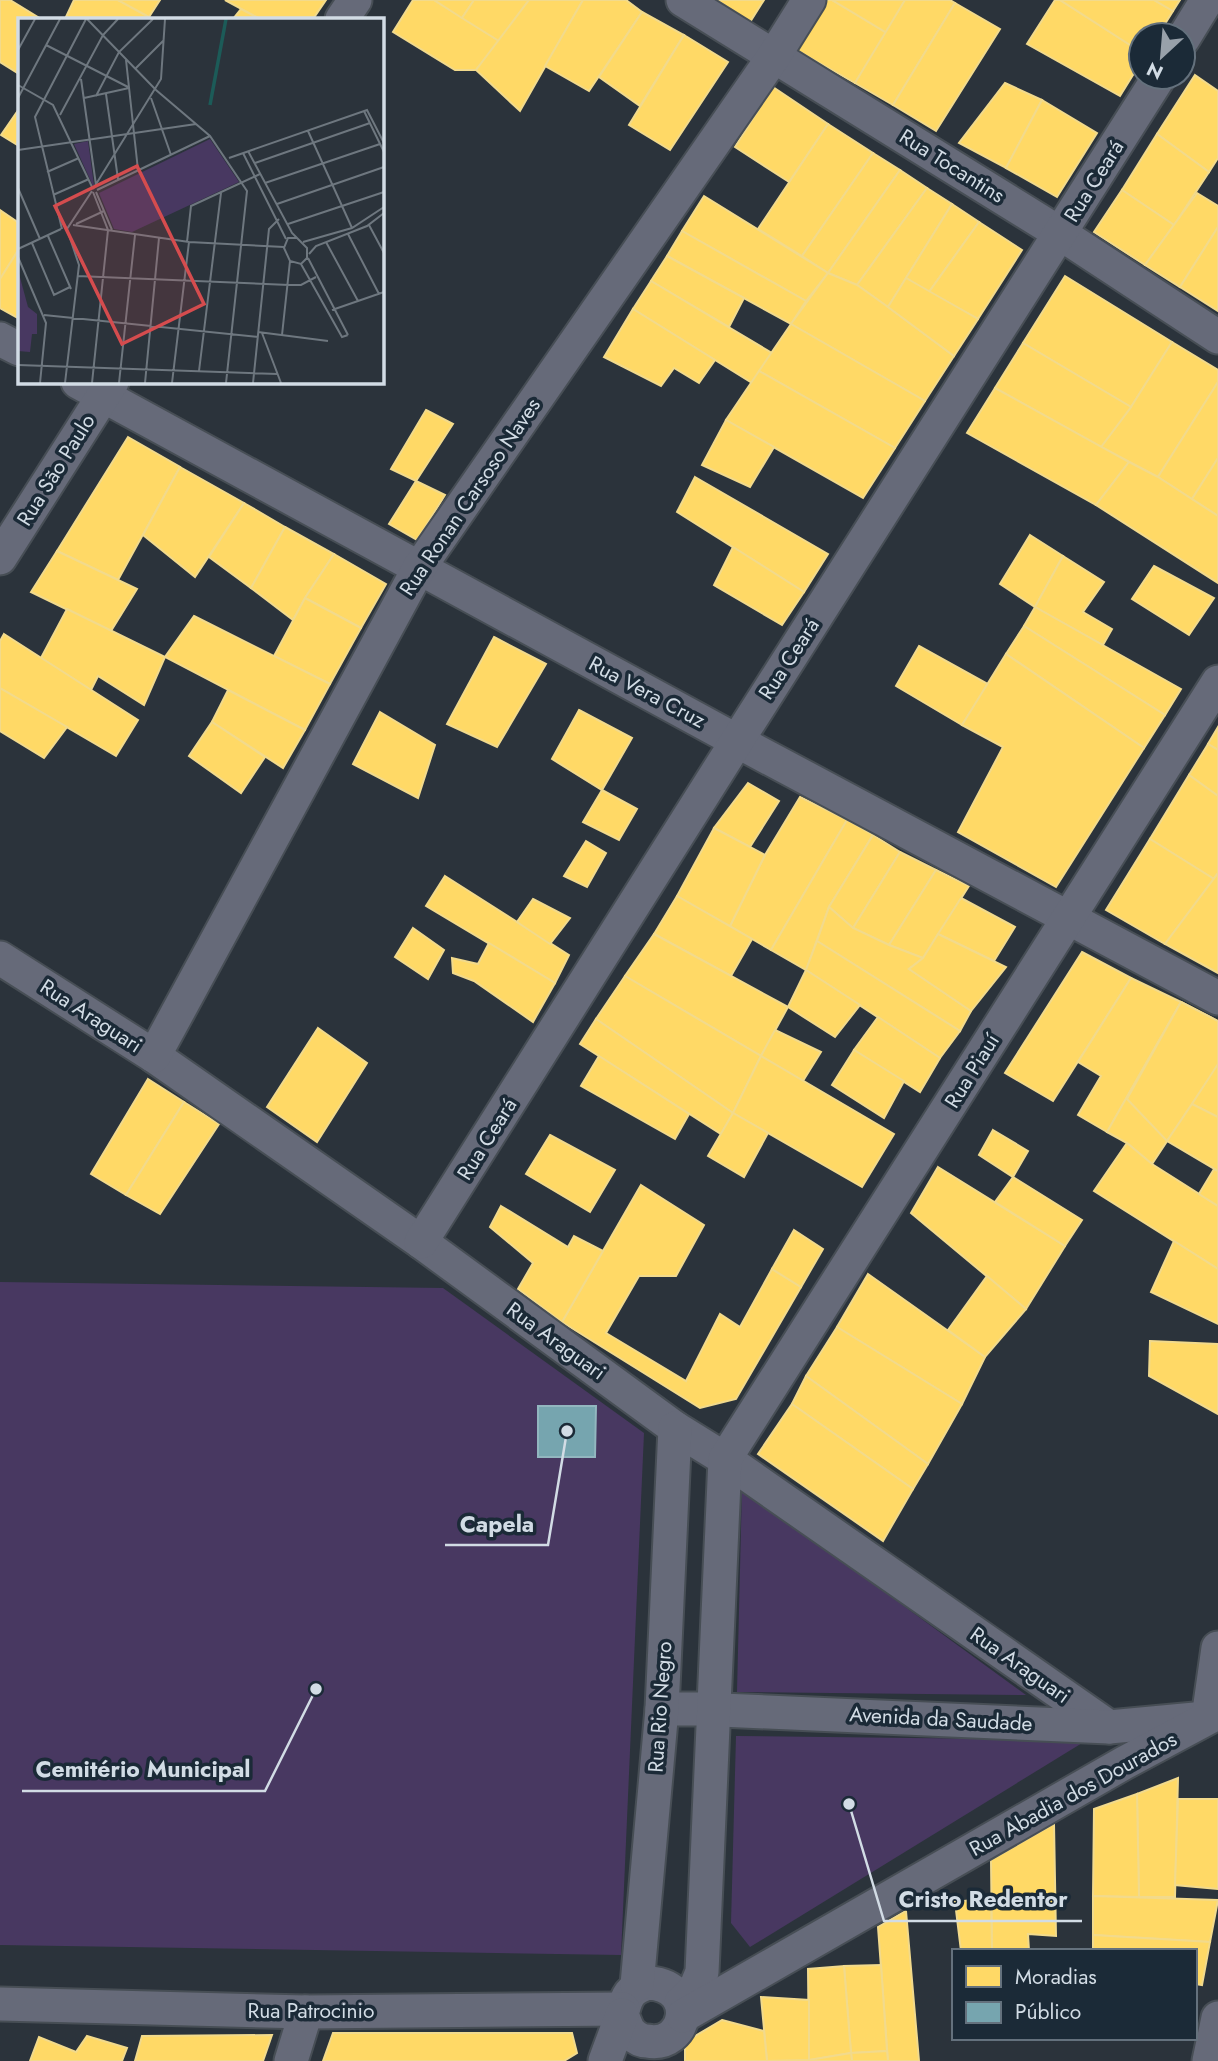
<svg xmlns="http://www.w3.org/2000/svg" width="1218" height="2061" viewBox="0 0 1218 2061" font-family="Jost,sans-serif">
  <style>
    .green { fill: #483861 }
    .homes { fill: #ffd966; stroke: #f2da8c; stroke-width: 2 }
    .public { fill: #76a5af; stroke: #92b6bf; stroke-width: 2 }
    .lines { fill: none; stroke-linecap: round; stroke-linejoin: round }
    .street-casing { stroke: #474e55; stroke-width: 37 }
    .street { stroke: #666a79; stroke-width: 33 }
    .labels { text-anchor: middle; stroke-width: 7; stroke-linejoin: round; paint-order: stroke }
    .street-label { font-size: 21px; fill: #d2dce5; stroke: #1b2a37 }
    .inset-river { fill: none; stroke: #1c5b58; stroke-width: 3.5 }
    .inset-road { fill: none; stroke: #6e777f; stroke-width: 2 }
    .view { fill: #d54c4e; fill-opacity: 0.15; stroke: #d54c4e; stroke-width: 3.5 }
    .inset-edge { fill: none; stroke: #d2dce5; stroke-width: 3.5 }
    .leader { fill: none; stroke: #d2dce5; stroke-width: 2.5 }
    .callout-dot { fill: #d2dce5; stroke: #1b2a37; stroke-width: 2.5 }
    .callout-label { font-size: 23px; text-anchor: middle; font-weight: bold; fill: #d2dce5; stroke: #1b2a37; stroke-width: 7; stroke-linejoin: round; paint-order: stroke }
  </style>
  <rect width="100%" height="100%" fill="#2b333b"/>
  <g class="green">
    <path d="M0 1282 443 1288 644 1433 621 1955 0 1945Z"/>
    <path d="M742 1488 1026 1695 737 1692Z"/>
    <path d="M736 1736 1087 1740 750 1947 731 1923Z"/>
  </g>
  <g class="homes">
    <path d="M0 0H10L41 19H19V74L0 62Z"/>
    <path d="M74 0H118L149 17 147 19H65Z"/>
    <path d="M118 0H160L149 17Z"/>
    <path d="M225 0H326L313 19H260Z"/>
    <path d="M413 0H434L499 41 476 70H455L393 32Z"/>
    <path d="M434 0H474L462 18Z"/>
    <path d="M474 0H529L499 41 462 18Z"/>
    <path d="M529 0H583L520 111 476 70Z"/>
    <path d="M583 0H626L642 12 589 91 545 66Z"/>
    <path d="M717 0H764L750 22Z"/>
    <path d="M826 0H832L887 33 855 83 795 49Z"/>
    <path d="M832 0H905L887 33Z"/>
    <path d="M905 0H950L955 3 893 105 855 83Z"/>
    <path d="M1055 0H1060L1141 52V62L1120 96 1027 44Z"/>
    <path d="M1060 0H1154L1173 11 1158 35H1141V52Z"/>
    <path d="M1154 0H1180L1173 11Z"/>
    <path d="M955 3 1000 29 936 131 893 105Z"/>
    <path d="M241 9 260 19H233Z"/>
    <path d="M642 12 684 35 640 106 599 77Z"/>
    <path d="M684 35 728 62 670 150 629 125Z"/>
    <path d="M1195 75 1218 91V158L1209 172 1157 134Z"/>
    <path d="M1005 83 1042 100 1006 168 959 143Z"/>
    <path d="M773 87 828 124 789 182 735 147Z"/>
    <path d="M1042 100 1097 133 1057 197 1006 168Z"/>
    <path d="M19 109V146L1 135Z"/>
    <path d="M828 124 873 153 802 256 758 229Z"/>
    <path d="M1157 134 1209 172 1174 225 1122 190Z"/>
    <path d="M873 153 900 170 828 273 802 256Z"/>
    <path d="M900 170 927 188 857 285 828 273Z"/>
    <path d="M927 188 952 204 888 307 857 285Z"/>
    <path d="M1122 190 1174 225 1145 265 1094 232Z"/>
    <path d="M1197 193 1218 206V227L1180 287 1145 265Z"/>
    <path d="M704 196 828 273 806 301 682 231Z"/>
    <path d="M952 204 979 222 929 292 906 278Z"/>
    <path d="M0 210 19 223V249L0 279Z"/>
    <path d="M979 222 1022 250 978 319 929 292Z"/>
    <path d="M1218 227V311L1180 287Z"/>
    <path d="M682 231 806 301 791 324 667 256Z"/>
    <path d="M19 249V316L18 318 0 308V279Z"/>
    <path d="M667 256 744 298 729 327 651 281Z"/>
    <path d="M828 273 857 285 888 307 954 356 925 401 791 324Z"/>
    <path d="M1065 276 1172 342 1131 407 1023 343Z"/>
    <path d="M906 278 978 319 954 356 888 307Z"/>
    <path d="M651 281 772 353 752 383 633 309Z"/>
    <path d="M633 309 715 360 699 383 674 368 661 386 604 357Z"/>
    <path d="M791 324 925 401 895 448 759 371Z"/>
    <path d="M1172 342 1218 370V382L1158 477 1101 447 1131 407Z"/>
    <path d="M1023 343 1131 407 1101 447 995 388Z"/>
    <path d="M759 371 895 448 863 498 726 420Z"/>
    <path d="M1218 382V458L1192 499 1158 477Z"/>
    <path d="M995 388 1129 462 1096 505 967 433Z"/>
    <path d="M426 410 453 424 416 481 391 469Z"/>
    <path d="M726 420 774 447 750 487 702 465Z"/>
    <path d="M128 437 180 467 118 580 57 551Z"/>
    <path d="M1218 458V516L1192 499Z"/>
    <path d="M1129 462 1158 477 1218 516V583L1096 505Z"/>
    <path d="M180 467 244 503 195 577 143 535Z"/>
    <path d="M695 477 828 554 804 592 677 512Z"/>
    <path d="M416 481 445 495 417 540 389 524Z"/>
    <path d="M244 503 285 527 251 588 209 557Z"/>
    <path d="M285 527 334 554 305 598 293 620 251 588Z"/>
    <path d="M1030 535 1063 556 1035 607 1000 584Z"/>
    <path d="M733 547 804 592 782 625 714 585Z"/>
    <path d="M57 551 137 589 111 631 31 592Z"/>
    <path d="M334 554 386 584 361 628 305 598Z"/>
    <path d="M1063 556 1104 582 1083 612 1112 629 1103 645 1035 607Z"/>
    <path d="M1154 566 1214 598 1189 635 1132 599Z"/>
    <path d="M305 598 361 628 330 684 274 656Z"/>
    <path d="M1035 607 1181 689 1165 715 1024 626Z"/>
    <path d="M67 609 165 657 144 705 98 676 91 690 41 658Z"/>
    <path d="M194 616 330 684 305 730 165 657Z"/>
    <path d="M1024 626 1165 715 1144 748 1006 654Z"/>
    <path d="M4 634 138 720 116 756 0 688V641Z"/>
    <path d="M494 637 546 664 497 747 447 724Z"/>
    <path d="M919 646 988 684 962 725 896 686Z"/>
    <path d="M1006 654 1144 748 1056 887 958 832 1003 747 962 725Z"/>
    <path d="M0 688 67 727 44 758 0 731Z"/>
    <path d="M228 690 305 730 283 768 212 722Z"/>
    <path d="M579 710 632 738 602 790 552 759Z"/>
    <path d="M380 712 435 745 418 798 353 764Z"/>
    <path d="M212 722 265 757 241 793 189 756Z"/>
    <path d="M1218 727V750L1208 744Z"/>
    <path d="M1208 744 1218 750V796L1189 775Z"/>
    <path d="M1189 775 1218 796V873L1214 879 1150 839Z"/>
    <path d="M748 783 779 801 750 847 714 828Z"/>
    <path d="M602 790 637 809 619 840 583 822Z"/>
    <path d="M800 797 847 820 771 950 730 926 765 855Z"/>
    <path d="M847 820 873 835 829 907 806 970 771 950Z"/>
    <path d="M714 828 765 855 730 926 677 896Z"/>
    <path d="M873 835 900 852 853 928 829 907Z"/>
    <path d="M1150 839 1214 879 1165 944 1106 910Z"/>
    <path d="M586 841 606 853 587 887 564 876Z"/>
    <path d="M900 852 936 870 889 945 853 928Z"/>
    <path d="M936 870 969 886 923 958 889 945Z"/>
    <path d="M1218 873V973L1165 944Z"/>
    <path d="M445 876 569 955 555 983 426 906Z"/>
    <path d="M677 896 752 939 731 976 654 934Z"/>
    <path d="M961 898 1015 927 994 961 938 934Z"/>
    <path d="M533 899 570 918 550 944 517 922Z"/>
    <path d="M829 907 853 928 889 945 923 958 909 969 971 1011 960 1031 817 941Z"/>
    <path d="M413 928 444 950 428 979 395 957Z"/>
    <path d="M654 934 788 1007 761 1056 625 976Z"/>
    <path d="M938 934 1006 967 971 1011 909 969 923 958Z"/>
    <path d="M817 941 960 1031 940 1058 806 970Z"/>
    <path d="M489 943 555 983 533 1022 474 981 453 973 452 958 478 964Z"/>
    <path d="M1082 952 1131 978 1053 1101 1005 1073Z"/>
    <path d="M806 970 860 1005 835 1037 788 1007Z"/>
    <path d="M625 976 761 1056 733 1113 596 1019Z"/>
    <path d="M1131 978 1181 1002 1107 1132 1078 1115 1101 1076 1078 1062Z"/>
    <path d="M1181 1002 1218 1021V1064L1152 1164 1127 1143 1107 1132Z"/>
    <path d="M1181 1002 1218 1021V1065L1167 1141 1127 1099Z"/>
    <path d="M878 1017 940 1058 920 1092 854 1050Z"/>
    <path d="M596 1019 733 1113 721 1134 580 1044Z"/>
    <path d="M318 1028 367 1063 317 1142 267 1107Z"/>
    <path d="M775 1030 821 1052 803 1081 761 1056Z"/>
    <path d="M854 1050 904 1081 884 1118 832 1085Z"/>
    <path d="M599 1056 689 1114 675 1139 581 1086Z"/>
    <path d="M761 1056 894 1134 862 1187 733 1113Z"/>
    <path d="M1218 1064V1117L1192 1104Z"/>
    <path d="M148 1079 184 1102 126 1195 91 1174Z"/>
    <path d="M184 1102 219 1124 160 1214 126 1195Z"/>
    <path d="M1192 1104 1218 1117V1171L1167 1141Z"/>
    <path d="M733 1113 768 1133 744 1177 708 1156Z"/>
    <path d="M993 1130 1028 1151 1013 1177 979 1155Z"/>
    <path d="M550 1135 615 1170 590 1212 526 1174Z"/>
    <path d="M1127 1143 1152 1164 1218 1206V1269L1094 1191Z"/>
    <path d="M938 1167 1065 1246 1026 1309 911 1213Z"/>
    <path d="M1214 1169 1218 1171V1206L1199 1194Z"/>
    <path d="M1013 1177 1082 1220 1065 1246 995 1202Z"/>
    <path d="M641 1185 704 1225 676 1276H639L606 1333 686 1381 720 1314 740 1327 772 1269 801 1287 736 1399 700 1408 562 1322Z"/>
    <path d="M501 1206 568 1247 574 1236 603 1251 562 1322 518 1289 533 1263 490 1227Z"/>
    <path d="M794 1230 823 1249 801 1287 772 1269Z"/>
    <path d="M1174 1241 1218 1269V1324L1151 1292Z"/>
    <path d="M868 1274 985 1357 962 1404 837 1327Z"/>
    <path d="M987 1276 1026 1309 985 1357 948 1330Z"/>
    <path d="M837 1327 962 1404 928 1464 806 1376Z"/>
    <path d="M1150 1341 1218 1344V1414L1149 1376Z"/>
    <path d="M806 1376 928 1464 913 1489 792 1404Z"/>
    <path d="M792 1404 913 1489 883 1541 758 1454Z"/>
    <path d="M1178 1778 1175 1897H1139L1137 1794Z"/>
    <path d="M1137 1794 1139 1897 1093 1896 1094 1809Z"/>
    <path d="M1178 1799H1218V1889L1175 1885Z"/>
    <path d="M1054 1824 1056 1936 1028 1934 1029 1951H992L991 1860Z"/>
    <path d="M1093 1896 1218 1900 1210 1942 1093 1935Z"/>
    <path d="M991 1898 992 1951H961L955 1902Z"/>
    <path d="M906 1911 919 2061H888L878 1927Z"/>
    <path d="M1093 1935 1210 1942 1202 1985 1195 1984V1951H1093Z"/>
    <path d="M881 1965 887 2051 851 2053 844 1966Z"/>
    <path d="M844 1966 851 2053 809 2060 808 1969Z"/>
    <path d="M761 1997 809 2000V2060L767 2061Z"/>
    <path d="M722 2020 764 2031 767 2061H685V2042Z"/>
    <path d="M333 2033H572L577 2053 564 2061H323Z"/>
    <path d="M272 2035 263 2061H135L142 2036Z"/>
    <path d="M87 2036 127 2048 122 2061H30L39 2037 76 2052Z"/>
    <path d="M887 2051 888 2061H852L851 2053Z"/>
    <path d="M851 2053 852 2061H809V2060Z"/>
  </g>
  <path class="public" d="M538 1406H596L595 1457H538Z"/>
  <g class="lines">
    <defs>
      <g id="street">
        <path d="M683 0 1061 234 1218 337"/>
        <path d="M342 19 355 0"/>
        <path d="M1183 39 1207 0"/>
        <path d="M0 339 19 349"/>
        <path d="M78 382 737 741 1218 998"/>
        <path d="M0 558 112 382"/>
        <path d="M0 958 154 1056 421 1242 675 1428 725 1459 1109 1727"/>
        <path d="M154 1056 419 568 774 56 809 0"/>
        <path d="M421 1242 737 741 1159 77"/>
        <path d="M662 1709H698L1109 1727 1195 1719"/>
        <path d="M650 1983C700 1987 687 2049 647 2041 642 2041 636 2038 632 2034 627 2030 625 2021 622 2015 626 1997 630 1987 650 1983Z"/>
        <path d="M637 1985 662 1709 675 1428"/>
        <path d="M681 2003 695 1989 702 1972 725 1459 1218 682"/>
        <path d="M0 2004 306 2012 623 2009"/>
        <path d="M683 2016 1124 1763 1208 1718 1218 1648"/>
        <path d="M291 2061 306 2012"/>
        <path d="M605 2061 622 2015"/>
        <path d="M1209 2061 1218 2018"/>
      </g>
    </defs>
    <use href="#street" class="street-casing"/>
    <use href="#street" class="street"/>
  </g>
  <g class="labels">
    <g class="street-label">
      <text transform="translate(952 166) rotate(32)" y="7">Rua Tocantins</text>
      <text transform="translate(1094 181) rotate(-58)" y="7">Rua Ceará</text>
      <text transform="translate(56 470) rotate(-58)" y="7">Rua São Paulo</text>
      <text transform="translate(470 497) rotate(-56)" y="7">Rua Ronan Carsoso Naves</text>
      <text transform="translate(789 659) rotate(-57)" y="7">Rua Ceará</text>
      <text transform="translate(647 692) rotate(28)" y="7">Rua Vera Cruz</text>
      <text transform="translate(91 1016) rotate(33)" y="7">Rua Araguari</text>
      <text transform="translate(972 1071) rotate(-58)" y="7">Rua Piauí</text>
      <text transform="translate(487 1139) rotate(-58)" y="7">Rua Ceará</text>
      <text transform="translate(556 1341) rotate(36)" y="7">Rua Araguari</text>
      <text transform="translate(1020 1665) rotate(35)" y="7">Rua Araguari</text>
      <text transform="translate(660 1707) rotate(-86)" y="7">Rua Rio Negro</text>
      <text transform="translate(941 1719) rotate(3)" y="7">Avenida da Saudade</text>
      <text transform="translate(1073 1794) rotate(-29)" y="7">Rua Abadia dos Dourados</text>
      <text x="311" y="2018">Rua Patrocinio</text>
    </g>
  </g>
  <g transform="translate(18 18)">
    <rect width="366" height="366" fill="#2b333b"/>
    <path d="M192 121 221 164 114 214 96 211 81 175ZM70 123 76 167 75 168 56 126ZM0 252 10 289 19 296V316H14L12 334 0 333Z" fill="#483861"/>
    <path class="inset-river" d="M192 87 208 1"/>
    <path class="inset-road" d="M69 1 138 72 192 118 229 173 208 365M28 27 110 69M0 32 17 1M108 42 120 152M117 51 146 22M63 61 78 167M0 67 35 87 75 171M88 76 100 161M78 78 101 34 135 1M0 80 42 1M66 80 111 70M133 80 153 137M346 93 366 134M42 97 85 17 100 1M290 113 334 210M0 132 178 106M230 133 274 215 289 230V240L283 246 272 243 266 230 270 220H279M225 135 268 221M211 140 349 92 366 125M237 145 352 105M29 154 61 140M247 165 362 126M0 170 22 221M75 171 143 61 147 1M79 172 192 118M78 174 94 212M35 177 71 161M259 186 366 149M58 206 86 193M270 206 366 174M55 207 171 224 266 229M351 207 366 235M44 211 17 99 68 1M330 216 361 276M30 218 53 271M169 224 173 188 242 156M285 224 334 210 366 189M308 224 340 283M14 225 36 277 52 269M0 231 43 211M291 236 298 228 349 208 366 195M0 239 28 305 22 365M290 240 330 317M283 246 324 319 330 317M59 258 271 267H283L298 259M314 292 366 274M26 297 240 319M240 314 310 323M244 315 263 365M264 317 272 243M0 347 260 356M181 353 203 175M47 365 61 247 49 211 74 173M74 365 90 212 75 174M101 365 117 217M127 365 141 220M154 365 171 224M235 365 251 211 261 201"/>
    <path class="view" d="M119 148 186 286 104 326 37 188Z"/>
    <rect width="366" height="366" class="inset-edge"/>
  </g>
  <path class="leader" d="M567 1431L548 1545H445M316 1689L265 1791H22M849 1804L884 1921H1082"/>
  <g class="callout-dot">
    <circle cx="567" cy="1431" r="7"/>
    <circle cx="316" cy="1689" r="7"/>
    <circle cx="849" cy="1804" r="7"/>
  </g>
  <g class="callout-label">
    <text x="497" y="1532">Capela</text>
    <text x="143" y="1777">Cemitério Municipal</text>
    <text x="983" y="1907">Cristo Redentor</text>
  </g>
  <rect x="952" y="1949" width="245" height="91" fill="#1b2a37" stroke="#64717d" stroke-width="2"/>
  <rect x="966" y="1966" width="35" height="21" fill="#ffd966" stroke="#64717d" stroke-width="2"/>
  <text x="1015" y="1984" font-size="21" fill="#d2dce5">Moradias</text>
  <rect x="966" y="2002" width="35" height="21" fill="#76a5af" stroke="#64717d" stroke-width="2"/>
  <text x="1015" y="2019" font-size="21" fill="#d2dce5">Público</text>
  <g transform="translate(1162 56) rotate(206)"><circle r="33" fill="#1b2a37" stroke="#64717d" stroke-width="2"/>
  <path d="M0-5L12 26L0 18L-12 26Z" fill="#98a1aa"/>
  <text y="-10" font-size="19" font-weight="bold" text-anchor="middle" fill="#d2dce5">N</text>
  </g>
</svg>
